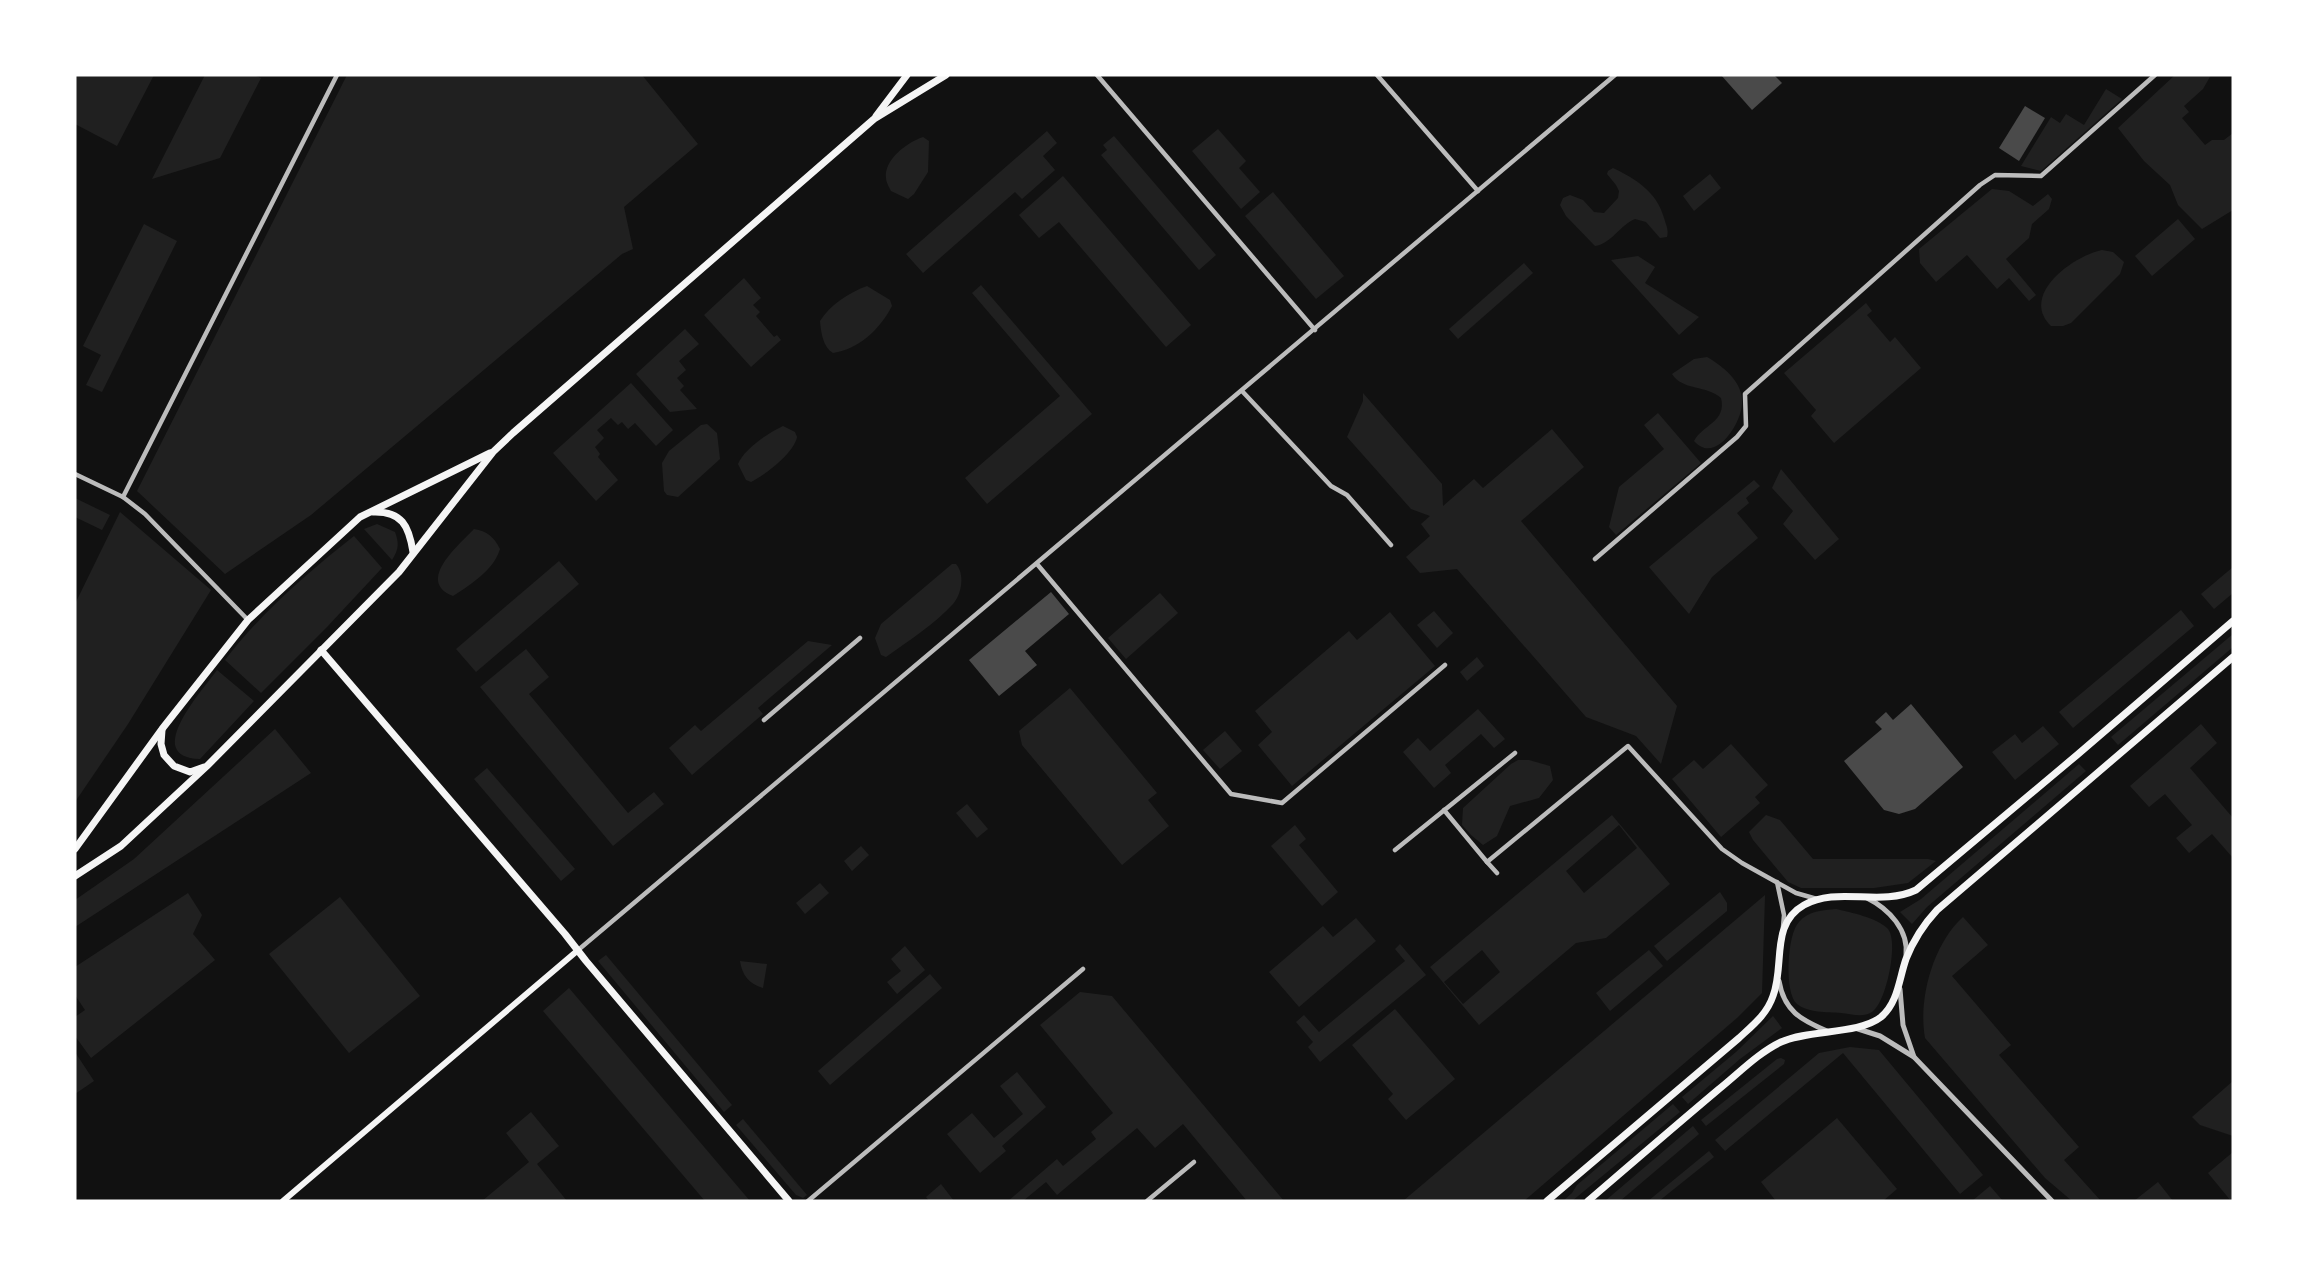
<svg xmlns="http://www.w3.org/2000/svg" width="2308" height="1276" viewBox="0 0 2308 1276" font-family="Overpass,sans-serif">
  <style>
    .green { fill: #202020; fill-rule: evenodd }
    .building { fill: #4a4a4a }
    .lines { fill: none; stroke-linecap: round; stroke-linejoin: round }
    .minor { stroke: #bcbcbc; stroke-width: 4.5 }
    .tertiary { stroke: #bcbcbc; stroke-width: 5 }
    .secondary { stroke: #f5f5f5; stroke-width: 6 }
    .primary { stroke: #f5f5f5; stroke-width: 7 }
  </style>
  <rect width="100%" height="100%" fill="#111"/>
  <g class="green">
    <path d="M75 75H154L117 146 75 124Z"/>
    <path d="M205 75H254L261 78 220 158 152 179Z"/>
    <path d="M347 75H642L698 144 624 207 633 249 622 254 311 515 225 574 137 491Z"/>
    <path d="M2175 75H2211L2203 89 2184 106 2189 112 2182 118 2205 145 2212 140H2224L2233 133V210L2202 229 2178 205 2170 185 2144 161 2118 128Z"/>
    <path d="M2106 89 2122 99 2041 171 2021 166 2051 117 2060 123 2066 114 2084 125Z"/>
    <path d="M1218 129 1246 161 1239 168 1260 192 1241 209 1192 151Z"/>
    <path d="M1047 131 1057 143 1043 156 1055 170 1022 199 1015 192 923 273 906 254Z"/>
    <path d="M1114 136 1216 255 1199 270 1101 155 1107 150 1103 145Z"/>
    <path d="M923 137 929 141 928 172 914 194 908 199 891 191C889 187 886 182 886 178 884 159 908 142 923 137Z"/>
    <path d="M1613 168C1636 179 1657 192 1664 218 1666 225 1669 230 1667 237L1660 238 1646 222 1635 219C1620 225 1611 244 1595 246L1566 216 1560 205 1563 198 1570 195 1583 200 1594 212 1604 213 1618 198 1619 191 1616 185 1607 174 1608 171Z"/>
    <path d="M1710 174 1721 188 1694 211 1683 196Z"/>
    <path d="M1063 176 1191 325 1166 347 1059 222 1039 238 1019 215Z"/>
    <path d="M1992 189 2009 191 2033 206 2048 194 2052 199 2049 209 2032 224 2029 238 2006 259 2036 295 2029 301 2009 278 1997 289 1967 255 1936 282 1920 263 1919 249Z"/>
    <path d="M1273 192 1344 276 1316 299 1245 216Z"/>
    <path d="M2178 219 2195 239 2152 276 2135 256Z"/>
    <path d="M144 224 177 241 102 392 86 385 101 355 83 346Z"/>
    <path d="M2102 250 2113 252 2124 262 2120 274 2071 323 2063 326H2051C2019 295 2073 256 2102 250Z"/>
    <path d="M1638 256 1655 267 1645 283 1699 317 1679 335 1611 260Z"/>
    <path d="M1524 263 1533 273 1458 339 1449 329Z"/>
    <path d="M744 278 761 298 753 305 760 312 756 316 774 337 777 335 781 340 751 367 704 315Z"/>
    <path d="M981 285 1092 414 987 504 965 478 1060 396 972 293Z"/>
    <path d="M867 286 890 300 892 306C880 329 859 349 833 353 823 347 821 333 820 321 830 305 848 293 867 286Z"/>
    <path d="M1866 303 1872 311 1867 315 1890 342 1895 337 1921 368 1834 443 1811 416 1816 410 1784 373Z"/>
    <path d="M685 329 699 344 679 361 686 370 677 378 684 386 680 390 697 409 670 412 636 374Z"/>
    <path d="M1707 357C1723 366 1744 383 1742 404 1741 424 1715 465 1694 441 1702 425 1727 422 1721 398 1707 385 1683 391 1672 374L1694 359Z"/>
    <path d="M631 383 673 430 656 446 635 423 628 429 622 422 618 425 611 418 597 430 604 438 595 447 600 454 598 457 618 480 596 501 553 453Z"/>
    <path d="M1363 393 1442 484 1443 506 1474 479 1483 488 1552 429 1584 467 1521 521 1677 706 1661 764 1636 736 1586 717 1457 569 1420 573 1406 557 1430 536 1421 524 1430 516 1411 509 1347 437 1363 401Z"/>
    <path d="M1658 413 1701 463 1616 535 1609 527 1619 487 1664 449 1644 425Z"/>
    <path d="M707 424 717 433 720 459 678 497 667 495 664 491 662 463 669 451 701 425Z"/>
    <path d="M783 426 795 432 797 437C794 453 765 475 751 482L746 480 738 464C744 449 768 433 783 426Z"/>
    <path d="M1781 469 1839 539 1815 560 1783 524 1793 511 1772 488Z"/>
    <path d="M1754 480 1760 486 1746 498 1749 503 1737 513 1758 538 1712 577 1689 614 1649 567Z"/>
    <path d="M75 498 110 515 102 530 75 517Z"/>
    <path d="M120 512 211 590 128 724 75 802V604Z"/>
    <path d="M377 524 395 532C399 543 399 549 392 560L364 529Z"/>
    <path d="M474 529C487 531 494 537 500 549 494 570 470 585 453 596 415 581 460 544 474 529Z"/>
    <path d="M354 536 382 568 327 627 261 693 225 660C261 613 307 573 354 536Z"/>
    <path d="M559 561 579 584 476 672 456 649Z"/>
    <path d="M952 564H956C965 574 962 594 953 604 936 623 907 642 886 657L881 655 875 638 881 624Z"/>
    <path d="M2233 567V593L2214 609 2201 594Z"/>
    <path d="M1160 593 1178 613 1126 659 1108 638Z"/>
    <path d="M2181 610 2194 626 2073 728 2059 712Z"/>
    <path d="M1434 611 1453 633 1437 648 1417 625Z"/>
    <path d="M1390 612 1435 666 1292 786 1258 745 1272 732 1255 711 1349 631 1357 640Z"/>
    <path d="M2233 634V647L2118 745 2111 737Z"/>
    <path d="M808 641 832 645 758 708 763 714 692 775 669 748 695 725 701 731Z"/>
    <path d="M526 649 549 677 529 694 628 813 654 792 664 804 613 846 480 687Z"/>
    <path d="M1477 657 1484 666 1467 681 1460 672Z"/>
    <path d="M217 670 254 701 200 759C141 757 203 690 217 670Z"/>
    <path d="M1070 688 1157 793 1148 800 1169 826 1122 865 1022 745 1019 731Z"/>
    <path d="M1478 709 1505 739 1494 748 1481 734 1445 765 1451 773 1434 788 1403 752 1418 738 1430 751Z"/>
    <path d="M2201 724 2217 743 2190 768 2233 818V858L2212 834 2189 853 2176 838 2192 825 2165 794 2149 807 2130 786Z"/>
    <path d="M2043 726 2059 744 2015 780 1992 752 2015 734 2022 743Z"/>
    <path d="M275 729 311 773 75 927V900L134 859Z"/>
    <path d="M1225 731 1242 751 1220 769 1203 750Z"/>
    <path d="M1731 744 1768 785 1755 797 1760 803 1721 837 1672 779 1694 760 1703 769Z"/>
    <path d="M1518 760H1529L1550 766 1553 780 1539 798 1510 806 1497 836 1483 845 1471 835 1462 825 1463 808 1511 764Z"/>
    <path d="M2079 764 2086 771 1927 907 1912 924 1900 912 1921 899Z"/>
    <path d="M487 768 575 869 561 881 474 779Z"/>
    <path d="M967 804 988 829 977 838 956 813Z"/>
    <path d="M1612 815 1670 884 1606 938 1576 943 1479 1025 1430 967ZM1619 825 1637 848 1584 893 1566 871ZM1482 950 1500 972 1463 1004 1444 982Z"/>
    <path d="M1766 815 1780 820 1813 859H1928L1936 861 1908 883 1874 888H1801L1788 882 1753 840 1749 832Z"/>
    <path d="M1295 825 1306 839 1299 845 1338 892 1322 906 1271 846Z"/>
    <path d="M861 846 869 855 852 871 844 861Z"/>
    <path d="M820 883 829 893 805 914 796 903Z"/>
    <path d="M1720 892 1727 903V911L1667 961 1654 946Z"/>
    <path d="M188 893 202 915 193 934 215 960 91 1058 75 1036V1017L85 1010 75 995V967Z"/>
    <path d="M1765 895 1762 993 1737 1018 1524 1201H1403Z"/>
    <path d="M340 897 420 996 349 1053 269 954Z"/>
    <path d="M1836 909C1852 913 1875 917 1887 928 1900 939 1886 1004 1872 1012 1863 1018 1851 1014 1841 1013 1827 1012 1808 1013 1797 1004 1784 993 1787 934 1799 922 1808 911 1823 910 1836 909Z"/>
    <path d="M1963 917 1988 945 1952 976 2011 1045 1999 1055 2079 1147 2064 1160 2101 1201H2072L2045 1178 1925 1038C1918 999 1933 944 1963 917Z"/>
    <path d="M1356 918 1376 941 1299 1007 1269 972 1323 926 1333 937Z"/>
    <path d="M1400 944 1426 975 1320 1062 1308 1047 1313 1042 1296 1022 1304 1015 1319 1032 1405 961 1395 949Z"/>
    <path d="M905 946 925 970 897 994 887 982 901 971 891 959Z"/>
    <path d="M1649 950 1663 966 1610 1011 1596 993Z"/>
    <path d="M606 955 732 1105 724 1112 598 961Z"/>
    <path d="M740 961 767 964 763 988C749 984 742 975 740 961Z"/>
    <path d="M930 974 942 988 830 1085 818 1071Z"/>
    <path d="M569 988 750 1201H705L543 1011Z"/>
    <path d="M1080 992 1112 996 1284 1201H1247L1183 1124 1155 1148 1137 1128 1057 1195 1046 1182 1023 1201H1008L1057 1159 1063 1166 1096 1139 1091 1132 1113 1113 1040 1025Z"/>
    <path d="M1395 1009 1455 1079 1406 1120 1388 1099 1393 1094 1352 1045Z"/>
    <path d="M1773 1016 1782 1028 1740 1059 1688 1104 1682 1097 1736 1052Z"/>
    <path d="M1850 1047 1879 1050 1983 1175 1960 1194 1843 1053 1725 1151 1715 1140 1819 1053Z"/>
    <path d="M75 1052 94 1081 75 1094Z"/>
    <path d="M1781 1058 1785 1060 1784 1064 1706 1126 1701 1120 1777 1059Z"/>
    <path d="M1017 1072 1046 1107 1002 1146 1006 1151 980 1173 947 1134 972 1113 994 1138 1023 1114 1000 1086Z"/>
    <path d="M2233 1081V1136L2200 1125 2192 1117Z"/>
    <path d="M1673 1104 1680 1112 1572 1201H1563L1572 1193 1577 1185Z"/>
    <path d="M531 1112 559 1146 537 1164 567 1201H482L529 1162 506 1133Z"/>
    <path d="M1837 1118 1897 1189 1883 1201H1776L1761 1182Z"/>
    <path d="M743 1119 807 1195 803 1198 796 1195 736 1125Z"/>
    <path d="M1693 1126 1699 1134 1620 1201H1605Z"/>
    <path d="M1709 1151 1714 1157 1659 1201H1648Z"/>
    <path d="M2233 1152V1201H2231L2208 1173Z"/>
    <path d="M2158 1182 2173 1201H2134Z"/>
    <path d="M941 1184 954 1201H929L926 1197Z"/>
    <path d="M1990 1186 2003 1201H1972Z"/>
  </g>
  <g class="building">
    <path d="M1721 75H1774L1782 83 1752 110Z"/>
    <path d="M2025 106 2045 118 2019 161 1999 148Z"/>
    <path d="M1051 592 1069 614 1025 651 1037 665 999 696 969 660Z"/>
    <path d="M1911 704 1963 767 1915 809 1899 814 1884 810 1844 761 1882 729 1875 722 1886 712 1893 720Z"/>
  </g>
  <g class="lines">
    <g class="minor">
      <path d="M1097 75 1315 330"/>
      <path d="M1377 75 1478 191"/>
      <path d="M1242 391 1331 486 1347 495 1391 545"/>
      <path d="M75 474 123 497 145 514 248 620"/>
      <path d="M123 497 337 75"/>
      <path d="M1595 559 1737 437 1746 426 1745 394 1980 185 1995 175 2041 176 2155 75"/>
      <path d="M1037 564 1231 794 1282 803 1445 665"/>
      <path d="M764 720 860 638"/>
      <path d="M1444 810 1487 862"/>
      <path d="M1395 850 1515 753"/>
      <path d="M1497 873 1487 862 1628 746 1722 849 1742 863 1796 893 1817 899"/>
      <path d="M1777 882 1784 915 1783 927"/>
      <path d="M577 951 1615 75"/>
      <path d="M808 1201 1083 969"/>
      <path d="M1147 1201 1194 1162"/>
    </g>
    <g class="tertiary">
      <path d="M1867 898C1889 909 1909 930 1906 956"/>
      <path d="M1779 981C1784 1011 1801 1020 1827 1031"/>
      <path d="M1900 989 1903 1025 1914 1057"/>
      <path d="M1855 1028 1880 1036 1914 1057 2052 1201"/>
    </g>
    <path class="secondary" d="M283 1201 577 951"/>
    <g class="primary">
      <path d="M876 116 907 75"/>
      <path d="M373 512C402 511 409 526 413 552"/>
      <path d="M321 650 565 934 586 961 789 1201"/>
      <path d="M162 730 161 744 164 755 174 766 190 772 204 767"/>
      <path d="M75 849 162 729 248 620 360 517 490 453"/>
      <path d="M75 876 121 846 207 766 399 572 493 452 513 433 874 119 946 75"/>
      <path d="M1547 1201 1739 1038C1753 1025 1767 1014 1773 996 1785 965 1770 924 1804 905 1837 886 1880 907 1916 890L2077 755 2233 621"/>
      <path d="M1588 1201C1631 1164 1675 1126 1719 1089 1739 1073 1758 1053 1781 1042 1810 1029 1858 1035 1881 1017 1898 1003 1899 979 1906 959 1913 941 1924 924 1937 910L2233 657"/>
    </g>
  </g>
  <rect width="2308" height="1276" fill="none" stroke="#ffffff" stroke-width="153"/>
</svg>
